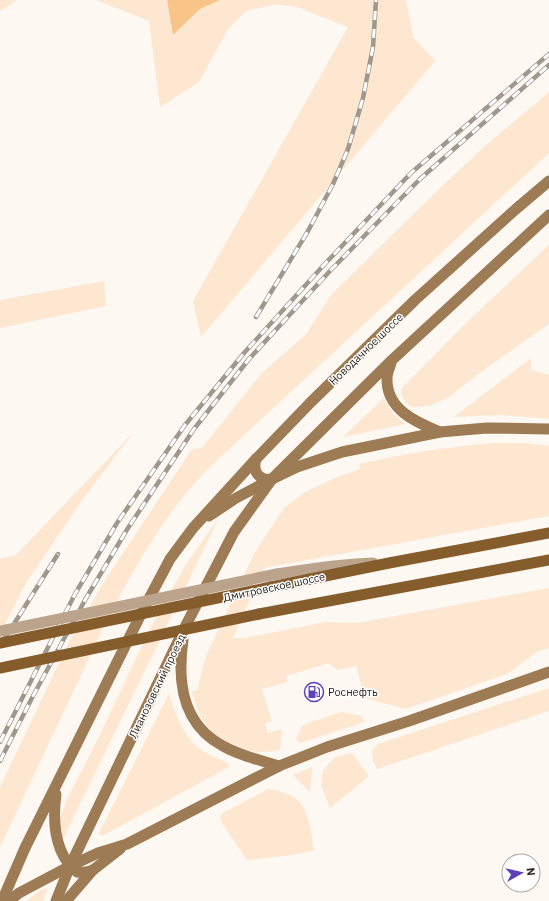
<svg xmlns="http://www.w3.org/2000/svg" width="549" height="901" viewBox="0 0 549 901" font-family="'IBM Plex Sans',sans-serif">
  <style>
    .green { fill: #fde7d0 }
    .water { fill: #f9c487 }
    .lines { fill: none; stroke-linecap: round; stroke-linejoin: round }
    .tertiary { stroke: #bba48b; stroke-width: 11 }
    .secondary { stroke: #9c7b55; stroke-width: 11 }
    .primary { stroke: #855d2c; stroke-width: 11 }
    .rail-casing { stroke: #9f988f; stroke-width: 4.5 }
    .rail { stroke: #fff; stroke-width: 3; stroke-dasharray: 9; stroke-linecap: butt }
    .tertiary-bridge { stroke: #bba48b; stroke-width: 11 }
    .primary-bridge { stroke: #855d2c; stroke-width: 11 }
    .labels { text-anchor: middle; stroke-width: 3; stroke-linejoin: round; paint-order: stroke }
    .street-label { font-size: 11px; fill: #30261b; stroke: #fff }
    .poi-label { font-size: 11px; fill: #30261b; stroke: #fff; text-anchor: start }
  </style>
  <rect width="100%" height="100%" fill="#fef8f2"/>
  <g class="green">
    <path d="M0 0H17L0 11Z"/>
    <path d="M96 0H167L173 35 200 9 220 0H406L413 37 435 61 201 337 193 301 348 27 297 7 276 4 246 11 228 29 199 82 160 107 149 21Z"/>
    <path d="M549 92V153L215 462C153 521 111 611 75 688 50 741 25 794 0 847V787L70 640 102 585 192 449 202 448 261 374 306 334 331 295 436 192 487 144Z"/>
    <path d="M549 245V324L485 369 449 397 429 406 410 407 402 397 401 389 465 324Z"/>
    <path d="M104 281 106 306 0 328V300Z"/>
    <path d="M531 358V370L549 375V419L501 415 454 417Z"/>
    <path d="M384 398C390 411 394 416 406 424L343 437Z"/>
    <path d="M133 433 83 499 26 583 0 634V559L16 555Z"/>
    <path d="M492 443H525L549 446V516L264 568 233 638H245L326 622 357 623 549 588V648L538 651 507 674 405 709 365 698 356 666 337 670 329 663 286 676 287 682 262 689 272 721 265 724 268 733 282 729 280 750C274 751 267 752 261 752 253 752 244 749 237 746 209 735 199 720 192 692L197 690 206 656 255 552 284 508 305 492 335 478 360 469 359 464C403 454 447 447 492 443Z"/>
    <path d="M220 516 63 839 61 836 59 820 69 795 93 749 153 623 185 566Z"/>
    <path d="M549 688V711L377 769 373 761 372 751 378 744Z"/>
    <path d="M169 693C176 717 184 740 206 753 213 757 222 760 229 764V767L102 836 99 833Z"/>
    <path d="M341 712 361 716 365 722 300 743 296 738 303 725Z"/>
    <path d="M352 753 369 776 330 808 321 785 323 771 335 757Z"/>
    <path d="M312 767 310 792 293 775Z"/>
    <path d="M268 789C278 789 296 796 302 805 309 816 312 837 314 850L293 855 247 860 222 823 220 817 223 813Z"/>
    <path d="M47 888V891L43 901H26L41 890Z"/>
  </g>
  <path class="water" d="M167 0H220L200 9 173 35Z"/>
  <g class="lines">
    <path class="tertiary" d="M277 574C309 569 340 564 373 563"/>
    <g class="secondary">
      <path d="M391 363C390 367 387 373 387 378 386 409 415 422 440 432"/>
      <path d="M256 459C252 471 259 481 272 479"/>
      <path d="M209 516 236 498 272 479 297 467 342 452 440 432 487 428 549 429"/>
      <path d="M183 640C177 682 182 724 223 746 240 756 260 760 279 766"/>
      <path d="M56 794C53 817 54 844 68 863 71 867 74 870 77 872 83 873 88 872 93 870"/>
      <path d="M2 901 25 848 143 610 170 559 193 528 256 459 310 403 415 300 516 209 549 181"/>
      <path d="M9 901 19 893 70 866 98 853 127 844 279 766 327 747 409 721 549 672"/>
      <path d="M56 901 70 866 185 627 234 532 272 479 392 360 549 215"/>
      <path d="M66 901 93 870 120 849"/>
    </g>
    <g class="primary">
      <path d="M271 587 389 563 549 533"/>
      <path d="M259 614 549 560"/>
    </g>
    <defs>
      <g id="rail">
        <path d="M256 317 308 231 333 184 348 149 363 98 373 47 376 0"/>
        <path d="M0 646 58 554"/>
        <path d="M0 742 75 594 117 523 185 425 244 353 322 267 411 173 549 54"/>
        <path d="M0 761 33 696 85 600 128 528 194 429 249 359 329 272 420 179 549 65"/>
      </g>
    </defs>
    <use href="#rail" class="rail-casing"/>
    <use href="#rail" class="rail"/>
    <path class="tertiary-bridge" d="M0 631 277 574"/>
    <g class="primary-bridge">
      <path d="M0 643 271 587"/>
      <path d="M0 668 259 614"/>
    </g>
  </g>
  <defs>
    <symbol id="fuel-ring" viewBox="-11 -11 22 22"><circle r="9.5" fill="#fff" stroke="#5e40b9" stroke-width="1.5"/><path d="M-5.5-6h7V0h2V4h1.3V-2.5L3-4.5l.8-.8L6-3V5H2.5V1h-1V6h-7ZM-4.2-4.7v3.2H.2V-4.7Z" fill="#5e40b9"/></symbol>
  </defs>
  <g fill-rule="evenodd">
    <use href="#fuel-ring" x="303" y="681" width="22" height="22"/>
  </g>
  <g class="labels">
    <g class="street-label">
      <text transform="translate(366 349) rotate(-44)" y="4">Новодачное шоссе</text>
      <text transform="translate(274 587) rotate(-12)" y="4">Дмитровское шоссе</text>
      <text transform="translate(157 686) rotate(-64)" y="4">Лианозовский проезд</text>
    </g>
    <g class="poi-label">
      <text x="328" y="696">Роснефть</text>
    </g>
  </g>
  <g transform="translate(521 873) rotate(82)"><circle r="19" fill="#ffffff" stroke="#aca8a4"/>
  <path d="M0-3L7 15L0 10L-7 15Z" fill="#5e40b9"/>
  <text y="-6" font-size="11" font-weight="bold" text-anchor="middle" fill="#30261b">N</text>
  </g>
</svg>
